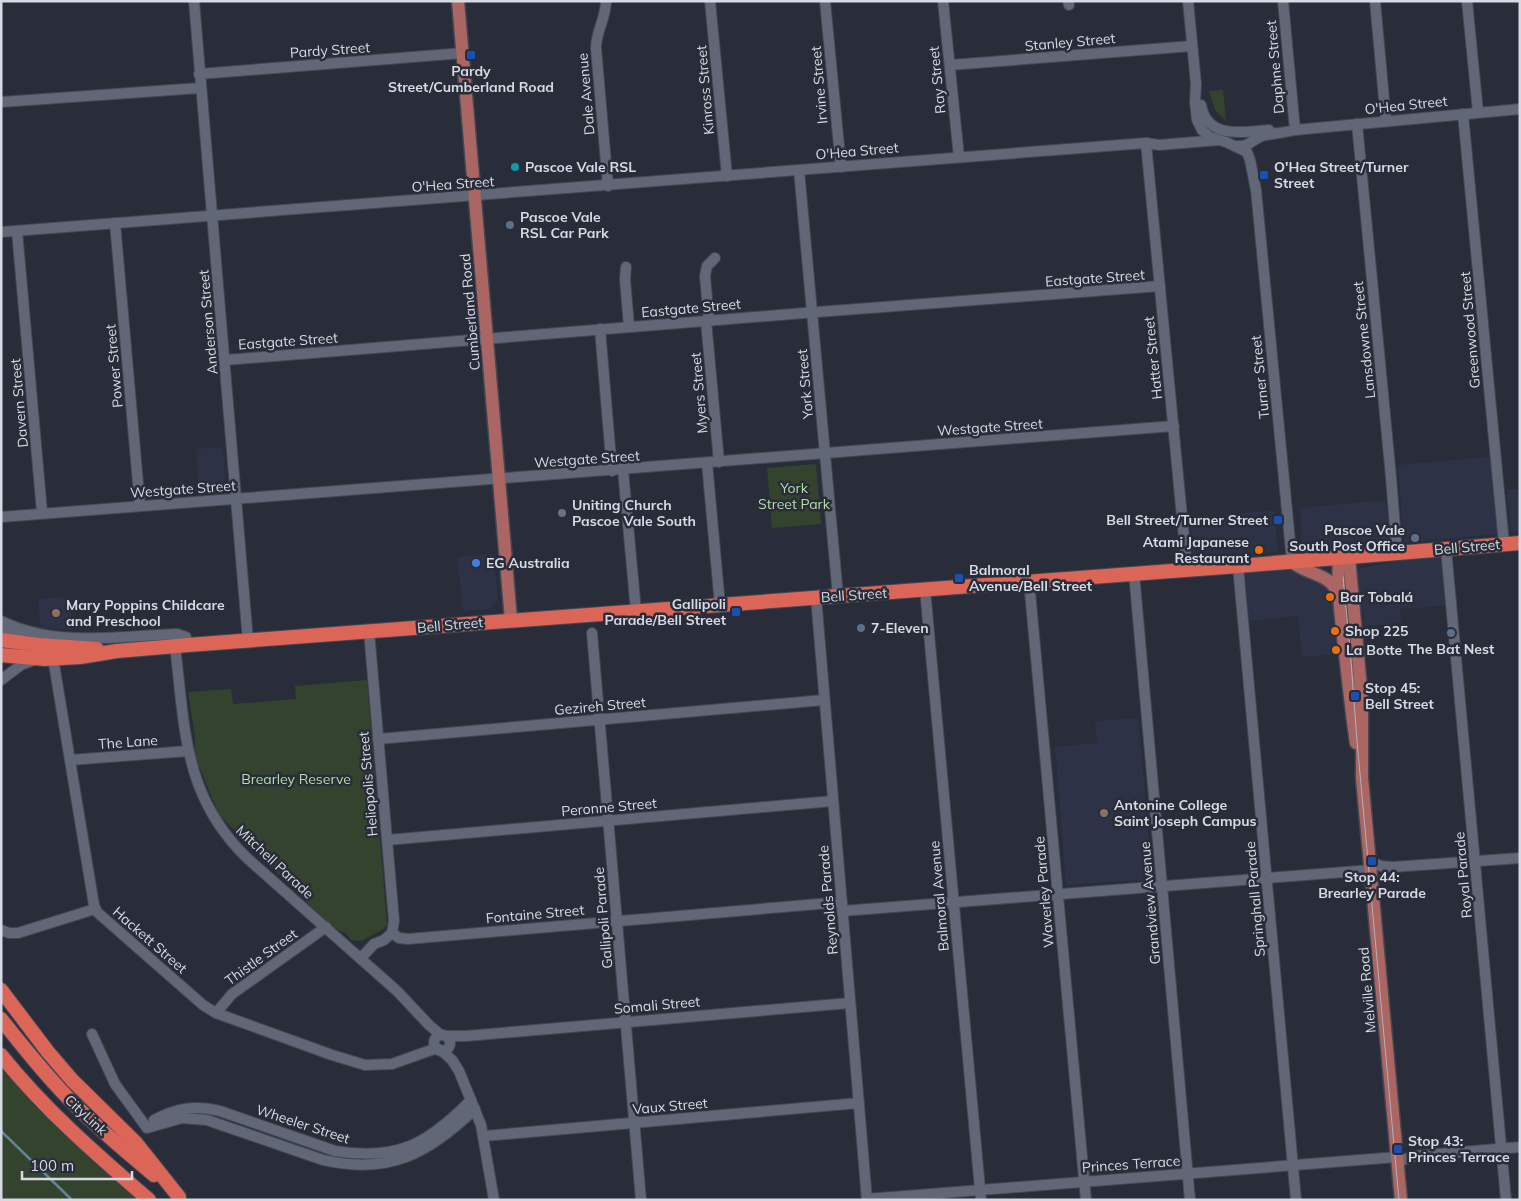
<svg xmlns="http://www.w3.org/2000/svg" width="1521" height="1201" viewBox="0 0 1521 1201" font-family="Mulish,sans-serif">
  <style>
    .built { fill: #2d3246 }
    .green { fill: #33432e }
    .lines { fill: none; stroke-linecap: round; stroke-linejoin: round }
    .stream { stroke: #618393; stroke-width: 2.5 }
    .minor-casing { stroke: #444853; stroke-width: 12 }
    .major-casing { stroke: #444853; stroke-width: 15 }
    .highway-casing { stroke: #444853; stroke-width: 16 }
    .minor { stroke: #626777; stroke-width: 10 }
    .major { stroke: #ab6663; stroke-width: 12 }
    .highway { stroke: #db6556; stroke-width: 14 }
    .tram { stroke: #afb2bc; stroke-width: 1 }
    .transit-dot { fill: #1a4fb4; stroke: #292d3a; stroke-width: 2 }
    .culture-dot { fill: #0f9aa8; stroke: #292d3a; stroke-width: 2 }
    .service-dot { fill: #5c6f8a; stroke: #292d3a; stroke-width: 2 }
    .worship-dot { fill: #6b7280; stroke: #292d3a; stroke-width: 2 }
    .food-dot { fill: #e8710a; stroke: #292d3a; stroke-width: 2 }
    .shop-dot { fill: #3f7fe0; stroke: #292d3a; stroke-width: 2 }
    .education-dot { fill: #8d6e63; stroke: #292d3a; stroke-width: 2 }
    .labels { text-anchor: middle; stroke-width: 5; stroke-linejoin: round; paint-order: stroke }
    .street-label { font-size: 14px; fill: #d7dae3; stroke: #292d3a }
    .poi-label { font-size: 14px; font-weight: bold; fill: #d7dae3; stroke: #292d3a; text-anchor: start }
    .park-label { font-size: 14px; fill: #b3dfa7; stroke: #292d3a }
  </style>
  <rect width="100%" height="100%" fill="#292d3a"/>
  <g class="built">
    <path d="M223 447 226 493 199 495 196 449Z"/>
    <path d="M1490 457 1498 534 1404 543 1398 465Z"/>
    <path d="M1520 489V531L1511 532 1507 489Z"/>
    <path d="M1386 500 1390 544 1302 551 1300 508Z"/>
    <path d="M1274 510 1278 552 1193 560 1189 518Z"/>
    <path d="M493 554 498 599 490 609 463 611 457 557Z"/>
    <path d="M1451 557 1455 605 1400 609 1402 623 1364 626 1357 574 1362 568 1401 560Z"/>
    <path d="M1288 569 1324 580 1334 595 1340 654 1302 657 1298 616 1249 621 1245 572Z"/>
    <path d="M69 597 73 630 41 628 38 599Z"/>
    <path d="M1138 718 1153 879 1066 885 1055 747 1097 743 1095 721Z"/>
  </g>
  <g class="green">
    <path d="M1223 90 1226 121 1215 110 1209 91Z"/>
    <path d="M816 464 821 524 772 528 767 468Z"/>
    <path d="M367 680 387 924 384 929 361 941 351 940 346 933 334 929 219 815 195 756V736L188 692 231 689 233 704 296 699 295 686Z"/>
    <path d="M1 1065 33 1104 139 1200H1Z"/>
  </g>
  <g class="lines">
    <path class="stream" d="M1 1131 72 1200"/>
    <defs>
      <g id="minor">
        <path d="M194 1 248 641"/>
        <path d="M606 1C606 18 596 31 596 48L608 186"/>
        <path d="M710 1 727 176"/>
        <path d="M825 1 841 167"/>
        <path d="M943 1 959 157"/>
        <path d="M1068 1 1069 5"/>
        <path d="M1188 1 1196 84 1195 102 1197 120 1202 130 1210 137 1226 142 1247 152 1250 160 1256 190 1292 562"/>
        <path d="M1283 1 1295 130"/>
        <path d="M1375 1 1386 121"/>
        <path d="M1467 1 1478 112"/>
        <path d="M950 65 1192 46"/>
        <path d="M199 74 463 53"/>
        <path d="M1 102 200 88"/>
        <path d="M1201 105C1207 140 1244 132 1269 130"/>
        <path d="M1463 114 1504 544"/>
        <path d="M1357 124 1391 477 1397 553"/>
        <path d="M1146 143 1187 569"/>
        <path d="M1236 146C1250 147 1251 140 1262 136 1273 133 1284 133 1295 130L1520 109"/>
        <path d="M799 170 838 596"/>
        <path d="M115 223 140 506"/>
        <path d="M17 231 42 512"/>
        <path d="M1 232 1146 143 1159 145 1219 140"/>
        <path d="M626 267 625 279 629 327"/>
        <path d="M706 321 719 462"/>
        <path d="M709 321 705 276 707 266 715 258"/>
        <path d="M600 329 612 471"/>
        <path d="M225 360 804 313 1160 286"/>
        <path d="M707 463 720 605"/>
        <path d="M623 470 636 611"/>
        <path d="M1 517 1174 426"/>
        <path d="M1446 549 1506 1200"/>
        <path d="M1238 566 1296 1200"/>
        <path d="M1134 573 1190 1200"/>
        <path d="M1029 581 1086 1200"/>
        <path d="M925 589 981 1200"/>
        <path d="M816 597 867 1200"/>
        <path d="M1 621C56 648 119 636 177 634L186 637 188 645"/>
        <path d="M1 631 21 639"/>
        <path d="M369 631 394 921 392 933"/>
        <path d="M592 633 641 1200"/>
        <path d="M175 646C185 728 183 796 247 858L397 991 429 1025 441 1035"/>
        <path d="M53 658 94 905 97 912 203 1005 216 1013 332 1055 365 1065 392 1064 437 1048"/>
        <path d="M1 680 21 665 37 659"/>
        <path d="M378 739 824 700"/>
        <path d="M70 760 188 751"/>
        <path d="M387 840 833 801"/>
        <path d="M1370 862 1381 866 1393 867 1520 858"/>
        <path d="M842 911 1371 870"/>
        <path d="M1 930 9 933H18L95 909"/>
        <path d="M361 958 374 944 384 940 392 933 399 938 408 939 842 902"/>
        <path d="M216 1013 232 994 326 927"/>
        <path d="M92 1034 115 1084 147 1128 182 1118 207 1120 323 1160C390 1175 427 1154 475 1109"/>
        <circle cx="442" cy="1043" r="8"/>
        <path d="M445 1036H466L850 1003"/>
        <path d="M441 1050 452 1060 459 1071 481 1125 494 1200"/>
        <path d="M154 1120C177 1108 195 1105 220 1111L335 1151C398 1161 428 1144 471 1100"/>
        <path d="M484 1136 859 1103"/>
        <path d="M1397 1162 1414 1156 1520 1147"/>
        <path d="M867 1199 1397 1157"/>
      </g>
      <g id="major">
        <path d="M458 1 511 620"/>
        <path d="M1349 557 1362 700V778L1401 1200"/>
        <path d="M1339 558C1337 593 1342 627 1346 662 1349 689 1352 716 1356 743"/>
        <path d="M1292 562C1307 575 1331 573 1338 594"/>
      </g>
      <g id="highway">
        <path d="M1 640 39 645 97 649"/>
        <path d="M1 655 45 659 80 657 117 651 188 645 1238 566 1520 543"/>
        <path d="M1 990 48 1052 72 1080 136 1143 179 1197"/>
        <path d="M1 1019C27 1052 52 1083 82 1112 105 1134 130 1155 154 1175"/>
        <path d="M1 1055C45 1110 96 1154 149 1200"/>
      </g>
    </defs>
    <use href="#minor" class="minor-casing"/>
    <use href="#major" class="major-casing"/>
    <use href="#highway" class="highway-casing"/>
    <use href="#minor" class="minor"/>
    <use href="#major" class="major"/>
    <use href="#highway" class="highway"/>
    <path class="tram" d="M1343 577 1350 648 1357 741 1399 1200"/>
  </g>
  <g class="transit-dot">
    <rect x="466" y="50" width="10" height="10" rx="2.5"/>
    <rect x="1259" y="170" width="10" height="10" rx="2.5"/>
    <rect x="1273" y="515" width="10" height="10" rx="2.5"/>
    <rect x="954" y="573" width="10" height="10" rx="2.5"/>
    <rect x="731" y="607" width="10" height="10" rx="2.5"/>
    <rect x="1350" y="691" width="10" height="10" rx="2.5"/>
    <rect x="1367" y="856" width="10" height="10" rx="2.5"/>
    <rect x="1393" y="1144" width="10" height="10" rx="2.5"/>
  </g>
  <circle class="culture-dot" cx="515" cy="167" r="5"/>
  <g class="service-dot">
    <circle cx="510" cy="225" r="5"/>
    <circle cx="1415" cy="538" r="5"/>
    <circle cx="861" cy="628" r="5"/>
    <circle cx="1451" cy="633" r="5"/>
  </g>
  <circle class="worship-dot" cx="562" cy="513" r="5"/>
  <g class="food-dot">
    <circle cx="1259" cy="550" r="5"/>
    <circle cx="1330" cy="597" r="5"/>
    <circle cx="1335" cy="631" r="5"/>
    <circle cx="1336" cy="650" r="5"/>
  </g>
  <circle class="shop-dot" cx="476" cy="563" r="5"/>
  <g class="education-dot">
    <circle cx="56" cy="613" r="5"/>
    <circle cx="1104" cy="813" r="5"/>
  </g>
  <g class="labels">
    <g class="street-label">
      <text transform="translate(1070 42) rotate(-5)" y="5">Stanley Street</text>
      <text transform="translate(330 50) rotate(-4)" y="5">Pardy Street</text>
      <text transform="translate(1275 67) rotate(-95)" y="5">Daphne Street</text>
      <text transform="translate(937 80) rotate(-96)" y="5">Ray Street</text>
      <text transform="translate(819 85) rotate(-95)" y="5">Irvine Street</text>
      <text transform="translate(705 90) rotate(-95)" y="5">Kinross Street</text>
      <text transform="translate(586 94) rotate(-95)" y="5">Dale Avenue</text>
      <text transform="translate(1406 105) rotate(-6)" y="5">O'Hea Street</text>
      <text transform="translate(857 151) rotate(-5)" y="5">O'Hea Street</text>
      <text transform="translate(453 184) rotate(-4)" y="5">O'Hea Street</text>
      <text transform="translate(1095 278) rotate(-4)" y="5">Eastgate Street</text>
      <text transform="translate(691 308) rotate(-5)" y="5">Eastgate Street</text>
      <text transform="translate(470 312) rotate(-95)" y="5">Cumberland Road</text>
      <text transform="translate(208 322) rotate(-95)" y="5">Anderson Street</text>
      <text transform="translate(1470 330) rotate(-95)" y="5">Greenwood Street</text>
      <text transform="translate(1364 340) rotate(-96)" y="5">Lansdowne Street</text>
      <text transform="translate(288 341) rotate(-4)" y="5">Eastgate Street</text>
      <text transform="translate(1153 358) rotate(-96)" y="5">Hatter Street</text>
      <text transform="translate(114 366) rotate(-95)" y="5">Power Street</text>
      <text transform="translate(1260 377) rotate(-96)" y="5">Turner Street</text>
      <text transform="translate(805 384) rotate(-95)" y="5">York Street</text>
      <text transform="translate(699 393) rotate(-95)" y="5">Myers Street</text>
      <text transform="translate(19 403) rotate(-95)" y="5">Davern Street</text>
      <text transform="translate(990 427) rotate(-4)" y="5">Westgate Street</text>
      <text transform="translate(587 459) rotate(-4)" y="5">Westgate Street</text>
      <text transform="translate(183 489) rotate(-4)" y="5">Westgate Street</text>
      <text transform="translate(1467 547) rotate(-5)" y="5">Bell Street</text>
      <text transform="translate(854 595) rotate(-4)" y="5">Bell Street</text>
      <text transform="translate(450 625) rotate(-5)" y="5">Bell Street</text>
      <text transform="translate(600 706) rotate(-5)" y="5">Gezireh Street</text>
      <text transform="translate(128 742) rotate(-4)" y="5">The Lane</text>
      <text transform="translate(368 784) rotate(-95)" y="5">Heliopolis Street</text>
      <text transform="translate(609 807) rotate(-5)" y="5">Peronne Street</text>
      <text transform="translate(275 862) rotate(43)" y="5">Mitchell Parade</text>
      <text transform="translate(1463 875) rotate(-95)" y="5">Royal Parade</text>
      <text transform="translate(1044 892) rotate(-95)" y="5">Waverley Parade</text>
      <text transform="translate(939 896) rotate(-95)" y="5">Balmoral Avenue</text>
      <text transform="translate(1255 899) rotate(-95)" y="5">Springhall Parade</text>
      <text transform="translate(828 900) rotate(-95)" y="5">Reynolds Parade</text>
      <text transform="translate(1150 903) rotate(-95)" y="5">Grandview Avenue</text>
      <text transform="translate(535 914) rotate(-5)" y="5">Fontaine Street</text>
      <text transform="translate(603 918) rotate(-95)" y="5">Gallipoli Parade</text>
      <text transform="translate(150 940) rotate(41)" y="5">Hackett Street</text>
      <text transform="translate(261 957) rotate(-36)" y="5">Thistle Street</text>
      <text transform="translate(1367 990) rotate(-95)" y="5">Melville Road</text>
      <text transform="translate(657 1005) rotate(-5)" y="5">Somali Street</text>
      <text transform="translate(670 1106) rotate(-5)" y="5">Vaux Street</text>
      <text transform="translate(86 1115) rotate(43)" y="5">CityLink</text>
      <text transform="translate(303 1124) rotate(18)" y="5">Wheeler Street</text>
      <text transform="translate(1131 1164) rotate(-4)" y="5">Princes Terrace</text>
    </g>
    <g class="poi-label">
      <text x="471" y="76" text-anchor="middle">Pardy<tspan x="471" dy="16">Street/Cumberland Road</tspan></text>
      <text x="525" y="172">Pascoe Vale RSL</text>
      <text x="1274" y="172">O'Hea Street/Turner<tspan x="1274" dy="16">Street</tspan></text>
      <text x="520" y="222">Pascoe Vale<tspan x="520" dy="16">RSL Car Park</tspan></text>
      <text x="572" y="510">Uniting Church<tspan x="572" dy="16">Pascoe Vale South</tspan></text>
      <text x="1268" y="525" text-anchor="end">Bell Street/Turner Street</text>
      <text x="1405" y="535" text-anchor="end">Pascoe Vale<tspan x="1405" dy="16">South Post Office</tspan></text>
      <text x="1249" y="547" text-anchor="end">Atami Japanese<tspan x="1249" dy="16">Restaurant</tspan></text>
      <text x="486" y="568">EG Australia</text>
      <text x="969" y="575">Balmoral<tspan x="969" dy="16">Avenue/Bell Street</tspan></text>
      <text x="1340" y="602">Bar Tobalá</text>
      <text x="726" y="609" text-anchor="end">Gallipoli<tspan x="726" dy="16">Parade/Bell Street</tspan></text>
      <text x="66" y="610">Mary Poppins Childcare<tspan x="66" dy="16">and Preschool</tspan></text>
      <text x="871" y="633">7-Eleven</text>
      <text x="1345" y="636">Shop 225</text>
      <text x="1451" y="654" text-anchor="middle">The Bat Nest</text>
      <text x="1346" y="655">La Botte</text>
      <text x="1365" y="693">Stop 45:<tspan x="1365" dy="16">Bell Street</tspan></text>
      <text x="1114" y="810">Antonine College<tspan x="1114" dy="16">Saint Joseph Campus</tspan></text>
      <text x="1372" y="882" text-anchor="middle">Stop 44:<tspan x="1372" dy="16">Brearley Parade</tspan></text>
      <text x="1408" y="1146">Stop 43:<tspan x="1408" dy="16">Princes Terrace</tspan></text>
    </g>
    <g class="park-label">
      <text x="794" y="493">York<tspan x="794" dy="16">Street Park</tspan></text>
      <text x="296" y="784">Brearley Reserve</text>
    </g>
  </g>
  <rect width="1521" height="1201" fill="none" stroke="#d7dae3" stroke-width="5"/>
  <path d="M22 1171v8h110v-8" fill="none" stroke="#d7dae3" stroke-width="2.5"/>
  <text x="30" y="1171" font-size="15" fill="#d7dae3" stroke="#292d3a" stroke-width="4" paint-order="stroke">100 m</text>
</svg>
